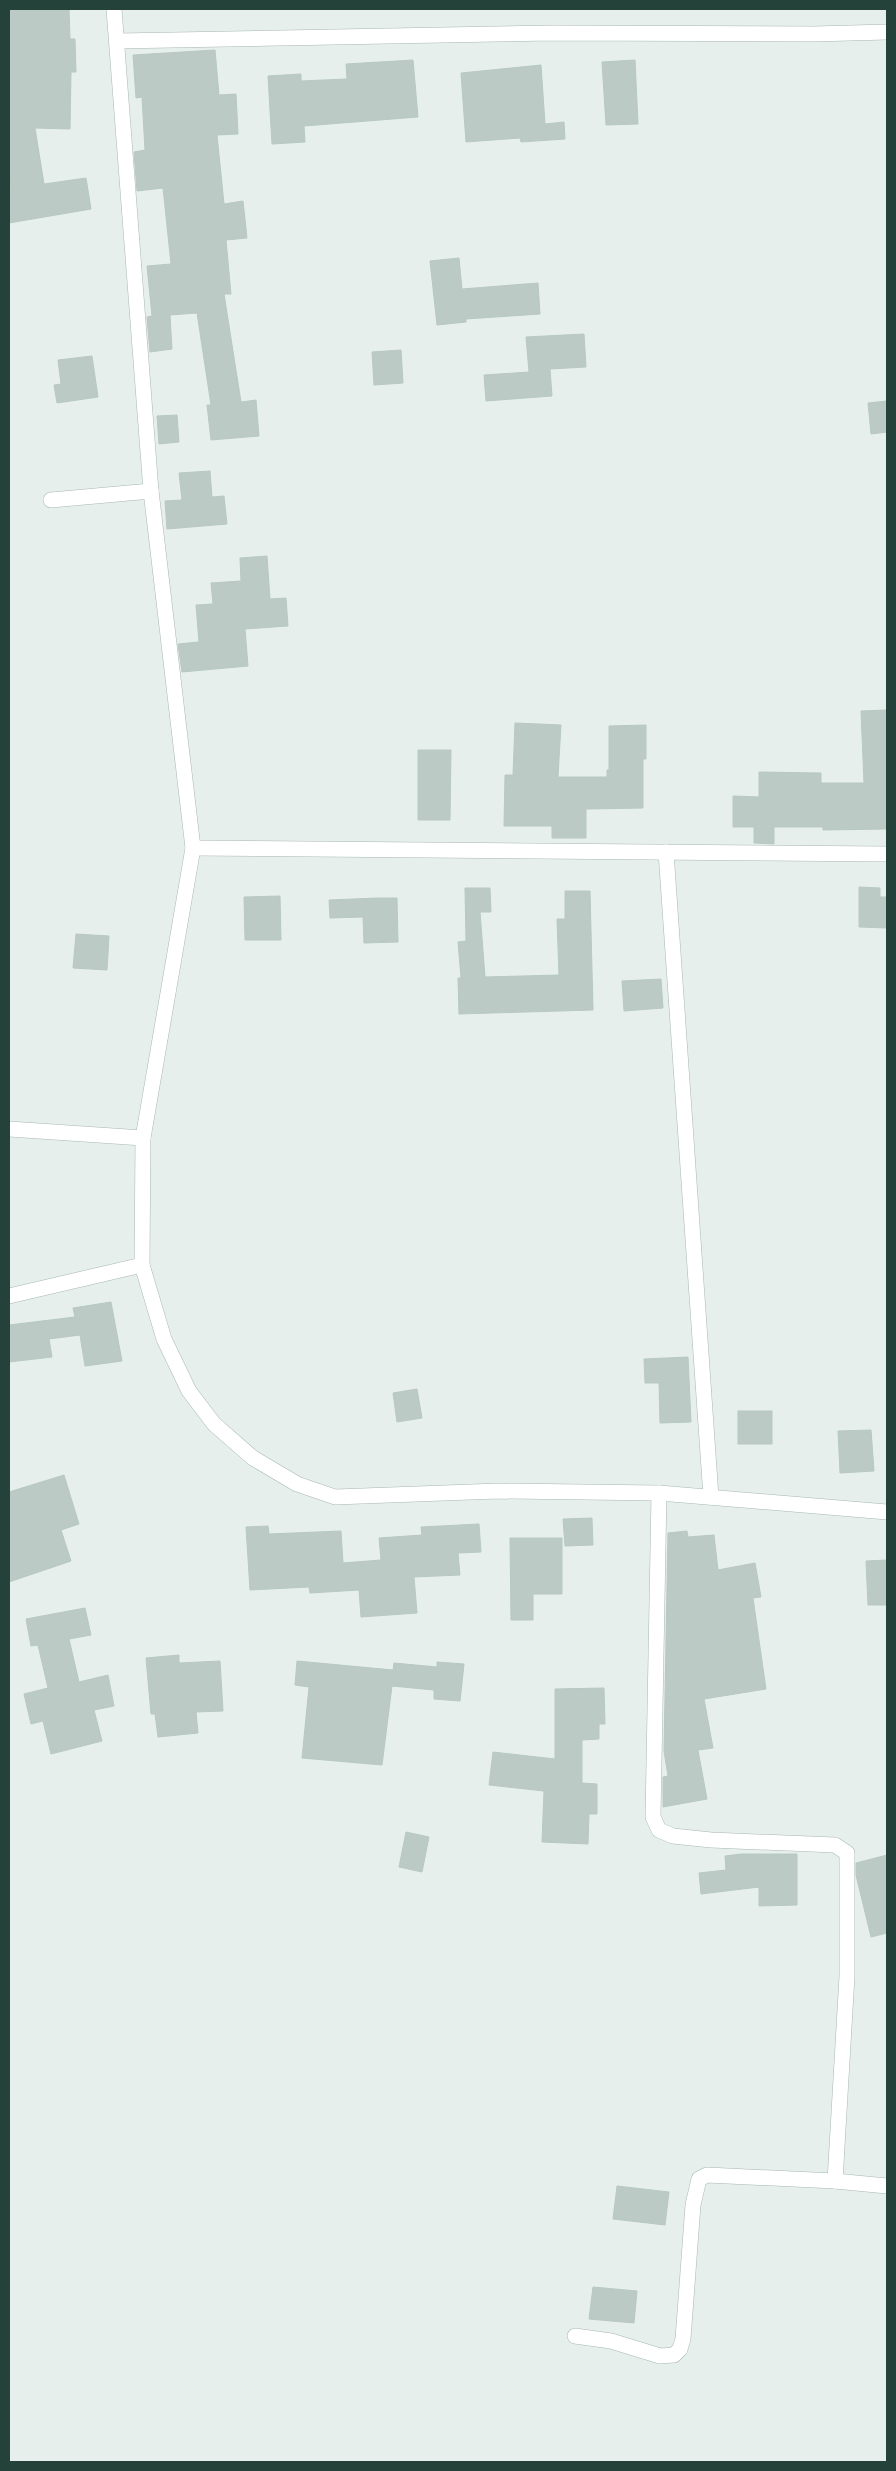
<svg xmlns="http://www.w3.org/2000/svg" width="896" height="2471" viewBox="0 0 896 2471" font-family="Jost,sans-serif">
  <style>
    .building { fill: #bbcac4; stroke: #b8c9c2 }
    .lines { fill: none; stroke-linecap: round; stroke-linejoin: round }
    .minor-casing { stroke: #a8b8b2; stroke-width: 16 }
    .minor { stroke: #fff; stroke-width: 15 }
  </style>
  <rect width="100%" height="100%" fill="#e6efeb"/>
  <g class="building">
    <path d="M9 9H69L70 39H75L76 72H71L70 129 35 128 44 184 86 178 91 209 9 223V190H11L9 174Z"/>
    <path d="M215 50 219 95 236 94 238 134 217 135 224 204 243 201 247 238 226 240 231 294H224L241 402 256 400 259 436 211 440 207 405H211L197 313 170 315 172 349 150 352 147 317 152 316 147 266 171 264 163 188 137 191 134 152 145 150 142 97 136 98 133 55Z"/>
    <path d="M413 60 418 117 304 126 305 142 272 144 268 76 301 74V81L347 79 346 64Z"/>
    <path d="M635 60 638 124 606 125 602 62Z"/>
    <path d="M541 65 545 124 564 122 565 139 521 142 520 138 466 142 461 73Z"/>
    <path d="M459 258 462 289 538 283 540 314 466 319V322L437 325 430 261Z"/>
    <path d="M584 334 586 367 550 369 552 396 486 401 484 375 529 372 526 337Z"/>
    <path d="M401 350 403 383 374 385 372 352Z"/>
    <path d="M92 356 98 397 57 403 54 385 61 384 58 360Z"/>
    <path d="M887 401V432L871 434 868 403Z"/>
    <path d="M177 415 179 442 159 444 157 416Z"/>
    <path d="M210 471 212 497 224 496 227 524 167 529 165 501 182 500 179 473Z"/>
    <path d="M267 556 270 599 286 598 288 626 245 629 248 666 182 672 178 644 199 642 196 605 213 604 211 583 241 581 240 558Z"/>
    <path d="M887 710V829L823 830V827H774V844L754 843V827H733V796L759 797V772L821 773V783H864L861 711Z"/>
    <path d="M515 723 561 725 558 777H607V770H609V726L646 725V759H643V808L586 809V838H552V826H504L505 775H513Z"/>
    <path d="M418 750H451L450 820H418Z"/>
    <path d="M859 887 880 888V897H887V928L859 927Z"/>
    <path d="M465 888H490L491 912H480L485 977 559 975 557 919H565V891H590L593 1010 459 1014 458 978H461L458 942 466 941Z"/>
    <path d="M280 896 281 940H245L244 897Z"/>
    <path d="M378 898H397L398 942 364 943 363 917 330 918 329 900Z"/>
    <path d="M76 934 109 936 107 970 73 968Z"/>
    <path d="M661 979 663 1008 624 1011 622 981Z"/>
    <path d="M111 1302 122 1361 85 1366 80 1335 49 1339 52 1357 9 1362V1325L75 1317 73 1308Z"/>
    <path d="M688 1357 691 1422 660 1423 659 1383H645L644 1359Z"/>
    <path d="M417 1389 422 1418 397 1422 393 1393Z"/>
    <rect x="738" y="1411" width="34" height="33"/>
    <path d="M871 1430 874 1471 840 1473 838 1431Z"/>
    <path d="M64 1475 79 1524 61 1530 71 1561 9 1582V1492Z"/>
    <path d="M592 1518 593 1545 565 1546 563 1519Z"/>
    <path d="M479 1524 481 1552 458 1553 460 1575 414 1577 417 1613 361 1617 359 1590 310 1593 309 1587 250 1590 246 1527 268 1526 269 1534 341 1531 343 1563 381 1560 379 1538 422 1535 421 1527Z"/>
    <path d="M687 1531 688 1537 714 1535 718 1570 755 1563 761 1597 753 1598 766 1689 704 1699 713 1748 698 1750 707 1799 663 1807V1777L668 1776 664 1751 668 1533Z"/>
    <path d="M510 1538H562V1594H533V1620H511Z"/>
    <path d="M887 1560V1605H868L866 1561Z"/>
    <path d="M85 1608 91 1635 69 1639 79 1682 108 1675 114 1706 94 1710 102 1741 51 1754 43 1721 31 1724 24 1694 48 1688 38 1645 31 1646 26 1619Z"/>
    <path d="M179 1655V1663L220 1661 223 1711 196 1712 198 1733 158 1737 155 1714H151L146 1658Z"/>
    <path d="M297 1661 393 1670 394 1663 437 1667V1662L464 1664 460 1701 434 1699V1690L392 1686 382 1765 302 1758 309 1687 295 1685Z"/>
    <path d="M604 1688 605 1724H599V1739L582 1740V1783L597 1784V1814H589L588 1844 542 1842 544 1791 489 1785 493 1752 555 1759V1689Z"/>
    <path d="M406 1832 429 1837 422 1872 399 1867Z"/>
    <path d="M741 1854H797V1905L759 1906V1887L701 1894 699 1873 726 1870 725 1856Z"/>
    <path d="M887 1855V1933L871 1937 856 1875V1863Z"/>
    <path d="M617 2186 669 2192 665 2225 613 2219Z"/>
    <path d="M593 2287 637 2291 634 2323 589 2319Z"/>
  </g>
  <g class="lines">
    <defs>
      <g id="minor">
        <path d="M114 9 151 491 193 848 143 1138 142 1265 164 1339 189 1391 214 1424 253 1458 297 1484 335 1497 498 1491 659 1493 887 1512"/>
        <path d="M118 41 554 33 814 34 887 32"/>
        <path d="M51 500 151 491"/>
        <path d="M193 848 887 854"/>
        <path d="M666 852 711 1497"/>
        <path d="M9 1129 143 1138"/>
        <path d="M9 1296 142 1265"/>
        <path d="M659 1493 653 1817 659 1830 673 1836 711 1840 835 1845 847 1853V1976L835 2181 887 2186"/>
        <path d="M575 2336 611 2341 660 2356 674 2355 680 2349 683 2339 693 2205 699 2179 707 2175 835 2181"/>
      </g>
    </defs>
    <use href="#minor" class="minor-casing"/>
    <use href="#minor" class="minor"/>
  </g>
  <rect width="896" height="2471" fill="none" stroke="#24423a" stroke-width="20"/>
</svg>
